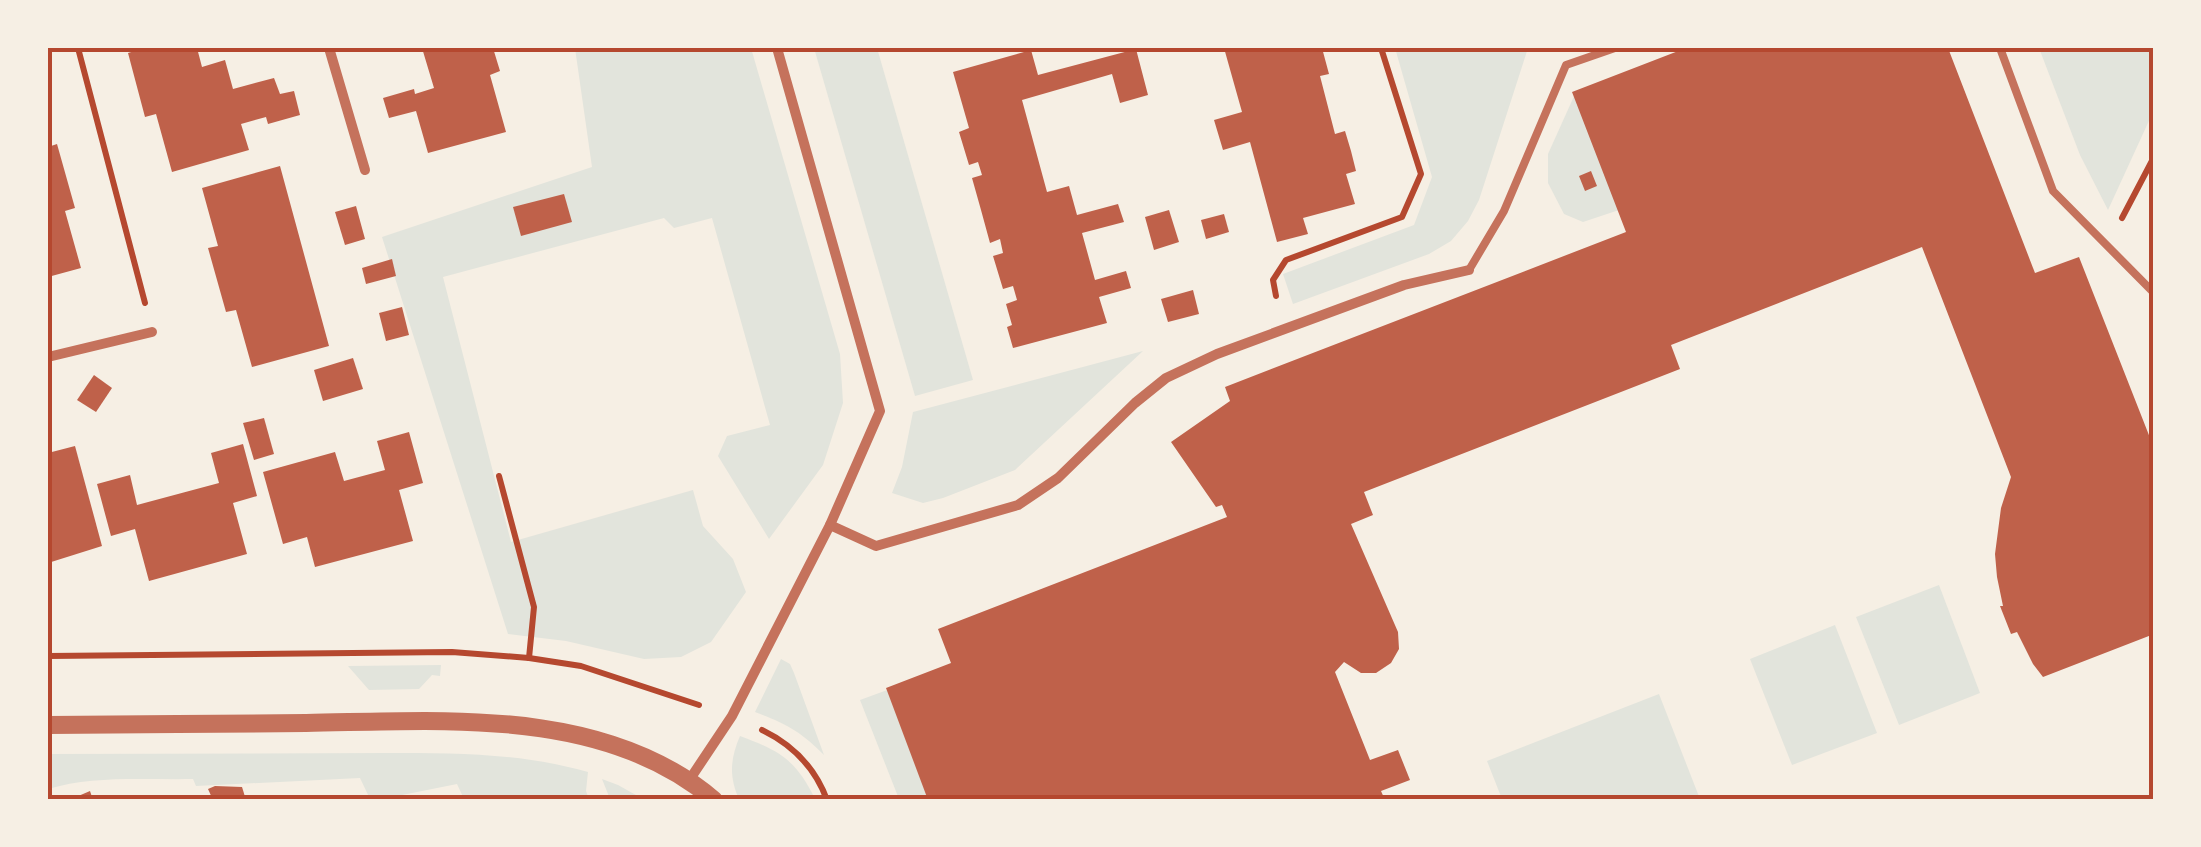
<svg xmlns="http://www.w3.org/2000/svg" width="2201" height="847" viewBox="0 0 2201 847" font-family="'Fira Sans Condensed',sans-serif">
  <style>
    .green { fill: #e2e4dc }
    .building { fill: #bf614a }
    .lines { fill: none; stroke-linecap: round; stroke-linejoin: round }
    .path { stroke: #b5482f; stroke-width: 6 }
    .service { stroke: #c5725c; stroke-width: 8 }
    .minor { stroke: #c5725c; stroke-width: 10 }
    .tertiary { stroke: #c5725c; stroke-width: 18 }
    .neatline { fill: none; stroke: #b5482f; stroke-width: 4 }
  </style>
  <rect width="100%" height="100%" fill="#f6efe4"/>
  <g class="green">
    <path d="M575 48H751L840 354 843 403 823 465 769 539 718 456 727 436 770 425 712 218 674 228 664 218 443 277 511 542 693 490 703 526 733 559 746 592 711 642 681 657 644 659 566 641 508 634 382 237 592 167Z"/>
    <path d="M814 48H877L973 380 915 396Z"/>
    <path d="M1395 48H1528L1479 200 1468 221 1451 241 1429 254 1293 304 1283 274 1414 225 1432 177Z"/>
    <path d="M2039 48H2153V112L2108 210 2080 155Z"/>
    <path d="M1575 94 1622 209 1583 222 1564 214 1548 183V154Z"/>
    <path d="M1143 351 1015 470 943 498 923 503 892 493 902 467 913 412Z"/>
    <path d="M1939 585 1980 693 1899 725 1856 617Z"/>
    <path d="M1835 625 1877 733 1792 765 1750 659Z"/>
    <path d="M781 659 790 664 794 673 824 755C802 732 785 723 755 712Z"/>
    <path d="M441 665 440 676 432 675 419 689 369 690 348 666Z"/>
    <path d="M890 689 931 799H899L860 700Z"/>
    <path d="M1659 694 1700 799H1502L1487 761Z"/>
    <path d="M740 736C780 751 796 760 815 799H739C729 777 730 759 740 736Z"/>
    <path d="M386 753C455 753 521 753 588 772L586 791 589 799H464L457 784 382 799H370L360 778 196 786 193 779C145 780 93 775 48 789V754Z"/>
    <path d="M602 779 618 785 643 799H610Z"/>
  </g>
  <g class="building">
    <path d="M137 48H197L202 67 225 60 233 89 274 78 280 94 294 91 300 115 268 124 266 117 241 124 249 150 172 172 156 114 145 117 128 53 138 50Z"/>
    <path d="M422 48H493L500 71 490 75 506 132 428 153 416 111 389 118 383 98 414 89 415 94 434 88Z"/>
    <path d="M1224 48H1322L1329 74 1320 76 1335 134 1345 131 1351 151 1356 171 1346 174 1355 204 1303 218 1308 234 1277 242 1250 142 1223 150 1214 120 1242 112Z"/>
    <path d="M1686 48H1948L2035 273 2079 257 2154 448V634L2043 677 2033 664 2017 632 2011 634 2000 606H2003L1997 577 1995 554 2001 508 2011 477 1922 247 1671 345 1680 369 1364 492 1373 515 1351 524 1398 632 1399 649 1391 663 1376 673H1361L1344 662 1335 672 1370 760 1398 750 1410 780 1381 791 1385 800H928L886 688 951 663 938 629 1227 517 1222 505 1216 507 1171 442 1230 401 1225 387 1626 232 1572 92Z"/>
    <path d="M1136 49 1148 95 1120 103 1112 74 1022 100 1047 192 1069 186 1077 215 1118 204 1124 222 1082 233 1095 280 1126 271 1131 288 1099 297 1107 323 1013 348 1007 327 1012 325 1006 304 1017 300 1013 286 1003 289 993 256 1003 253 1000 239 990 243 981 210 972 178 982 175 978 162 969 165 959 132 969 128 953 72 1031 50 1038 75Z"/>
    <path d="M57 144 75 208 65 211 81 268 48 277V147Z"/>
    <path d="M280 166 329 346 252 367 236 310 226 312 208 248 218 246 202 188Z"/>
    <path d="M1591 171 1597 186 1585 191 1579 176Z"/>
    <path d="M564 194 572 222 521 236 513 207Z"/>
    <path d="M356 206 365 239 345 245 335 212Z"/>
    <path d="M1169 210 1179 242 1154 250 1145 217Z"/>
    <path d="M1224 214 1229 232 1206 239 1201 220Z"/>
    <path d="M392 259 396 276 366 284 362 268Z"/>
    <path d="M1193 290 1199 314 1168 322 1161 299Z"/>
    <path d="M402 307 409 335 386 341 379 313Z"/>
    <path d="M353 358 363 389 323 401 314 370Z"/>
    <path d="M94 375 112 388 96 412 77 400Z"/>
    <path d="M264 418 274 454 254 460 243 423Z"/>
    <path d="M409 432 423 483 399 490 413 541 315 567 307 537 283 544 263 472 335 452 344 481 385 470 377 441Z"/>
    <path d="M243 444 257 496 233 503 247 554 149 581 135 529 111 536 97 484 130 475 137 505 219 483 211 453Z"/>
    <path d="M75 446 102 546 48 563V453Z"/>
    <path d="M215 786 242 787 246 800H213L208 789Z"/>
    <path d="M90 791 93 800H69Z"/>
  </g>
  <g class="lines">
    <g class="path">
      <path d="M78 48 145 303"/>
      <path d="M2122 218 2154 157"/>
      <path d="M1276 296 1273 280 1286 260 1402 217 1421 174 1381 48"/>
      <path d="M499 476 534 607 529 658"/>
      <path d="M48 656 452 652 529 658 581 666 699 705"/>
      <path d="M762 730C793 745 815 767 827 800"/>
    </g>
    <g class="service">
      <path d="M2000 48 2053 191 2154 293"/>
      <path d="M1469 270 1504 211 1566 65 1615 48"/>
    </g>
    <g class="minor">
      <path d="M329 48 365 170"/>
      <path d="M48 357 152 332"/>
      <path d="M830 525 876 546 1018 505 1058 478 1135 403 1166 378 1217 354 1404 285 1469 270"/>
      <path d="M690 779 732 716 830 525 880 411 777 48"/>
    </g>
    <path class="tertiary" d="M48 725C134 724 220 724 306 723 441 721 604 706 714 800"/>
  </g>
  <rect width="2201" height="847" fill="none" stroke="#f6efe4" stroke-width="100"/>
  <rect x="50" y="50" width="2101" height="747" class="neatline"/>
</svg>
